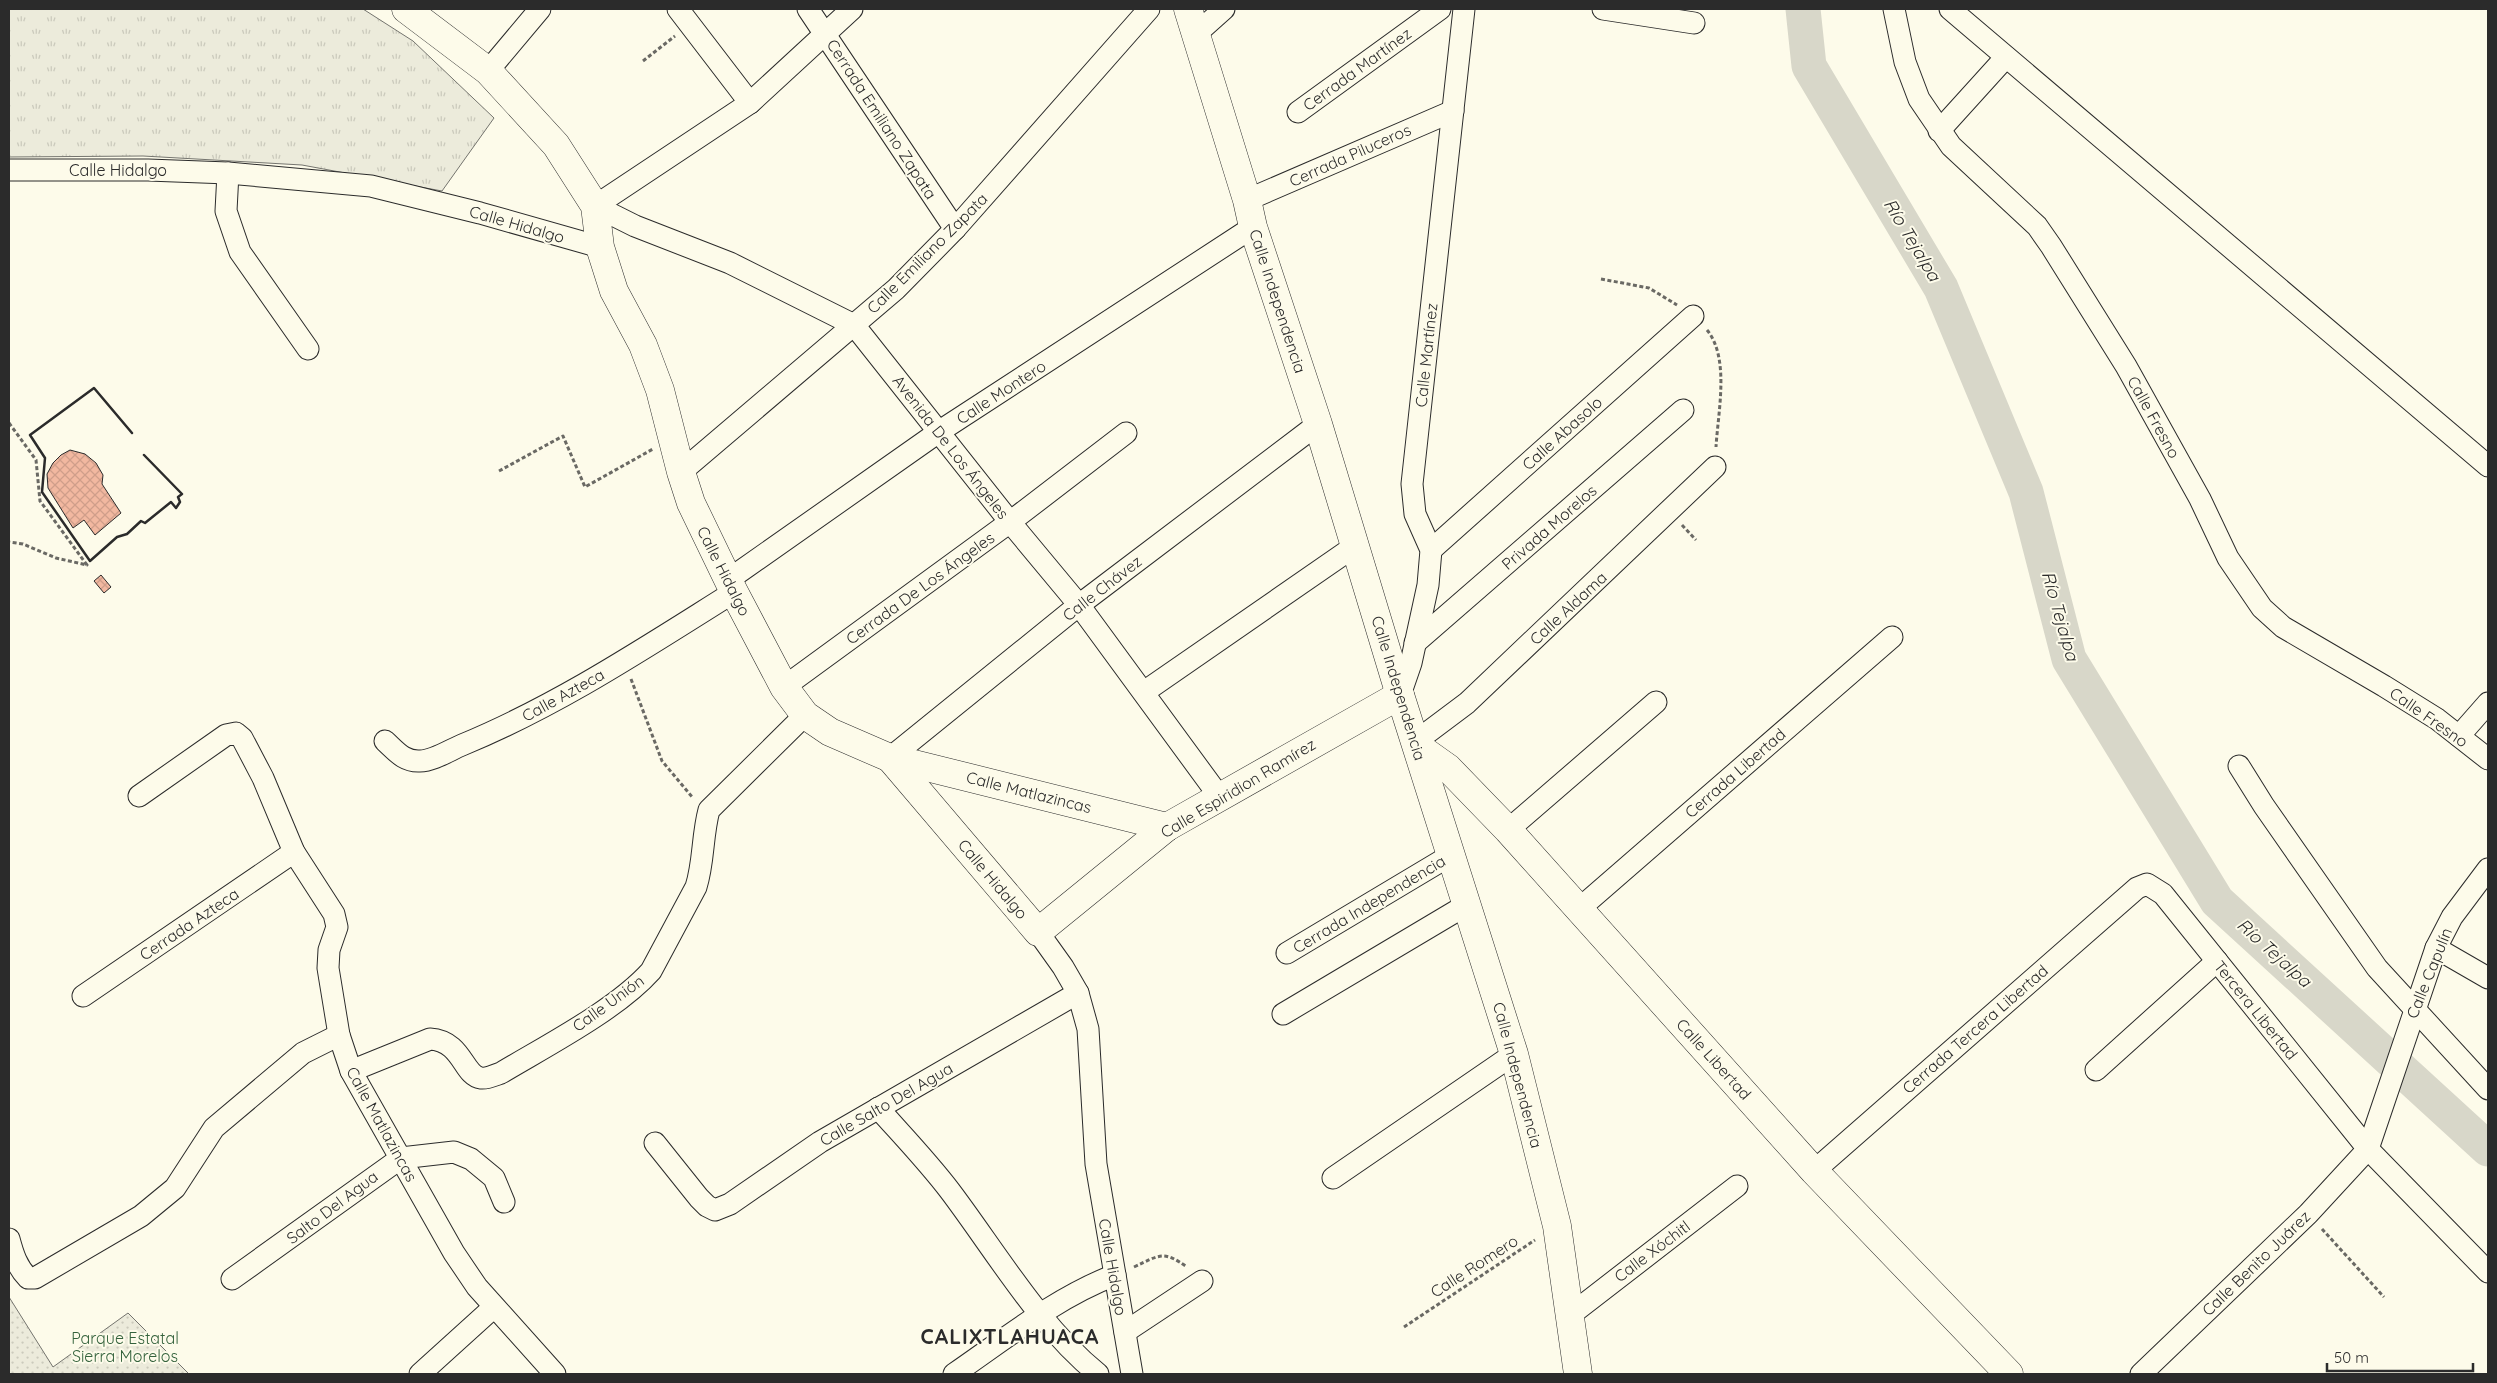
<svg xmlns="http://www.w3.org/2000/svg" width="2497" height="1383" viewBox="0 0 2497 1383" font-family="Quicksand,sans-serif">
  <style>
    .grass { fill: url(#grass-tufts); stroke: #74746e }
    .park { fill: url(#park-dots); stroke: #74746e }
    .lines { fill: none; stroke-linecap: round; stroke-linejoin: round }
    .river { stroke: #d8d7c9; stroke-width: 35 }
    .building { fill: url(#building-cross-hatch); stroke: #2b2b2b }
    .minor-casing { stroke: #2b2b2b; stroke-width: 23 }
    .major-casing { stroke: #2b2b2b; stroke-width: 29 }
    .path { stroke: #6a6964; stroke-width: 3; stroke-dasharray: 4 2.5; stroke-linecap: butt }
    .minor { stroke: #fdfbea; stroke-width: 21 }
    .major { stroke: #fdfbea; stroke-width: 28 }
    .wall { stroke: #2b2b2b; stroke-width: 2.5 }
    .labels { text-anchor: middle; stroke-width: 4; stroke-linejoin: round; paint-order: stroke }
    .street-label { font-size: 16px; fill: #2b2b2b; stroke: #fdfbea }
    .park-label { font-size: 16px; fill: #34623c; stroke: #fdfbea }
    .water-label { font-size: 18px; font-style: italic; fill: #2b2b2b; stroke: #fdfbea }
    .district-label { font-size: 21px; font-weight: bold; letter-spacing: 1px; fill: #2b2b2b; stroke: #fdfbea }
  </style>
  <defs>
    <pattern id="grass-tufts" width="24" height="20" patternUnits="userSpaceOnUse" patternTransform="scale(1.25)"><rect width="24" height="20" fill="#ecebdb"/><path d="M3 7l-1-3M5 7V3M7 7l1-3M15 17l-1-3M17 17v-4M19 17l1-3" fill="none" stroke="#cbcabc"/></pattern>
    <pattern id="park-dots" width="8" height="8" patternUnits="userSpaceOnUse" patternTransform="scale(1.25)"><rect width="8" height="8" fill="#ecebdb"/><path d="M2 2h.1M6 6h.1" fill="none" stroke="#cbcabc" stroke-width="1.8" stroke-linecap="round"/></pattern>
    <pattern id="building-cross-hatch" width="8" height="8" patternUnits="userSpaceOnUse" patternTransform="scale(1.25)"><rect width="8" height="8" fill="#f2b8a0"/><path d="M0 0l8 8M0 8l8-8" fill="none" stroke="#d09e8a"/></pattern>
  </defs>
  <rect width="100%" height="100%" fill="#fdfbea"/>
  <path class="grass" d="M9 9H363L413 41 494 118 442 191 302 165 143 156 9 157Z"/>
  <path class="park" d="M9 1297 53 1367 128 1313 189 1374H9Z"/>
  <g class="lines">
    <path class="river" d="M1803 9 1809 66 1941 288 2026 492 2069 659 2217 901 2488 1149"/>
  </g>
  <g class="building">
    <path d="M70 450 85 454 96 463 103 475 102 484 121 513 95 535 84 520 73 528 48 488 47 474 53 463 61 455Z"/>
    <path d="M101 575 111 587 104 593 94 581Z"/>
  </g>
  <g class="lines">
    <defs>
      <g id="minor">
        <path d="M678 9 750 103"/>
        <path d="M808 9 955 229"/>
        <path d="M1603 9 1694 23"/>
        <path d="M1894 9 1905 62 1919 99 1951 146 2037 226 2051 246 2126 366 2200 499 2228 558 2262 608 2283 627 2384 686 2437 719 2488 759"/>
        <path d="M1950 9 2488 466"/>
        <path d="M1196 34 1224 9"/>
        <path d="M488 71 540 9"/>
        <path d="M1298 112 1440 9"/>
        <path d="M1939 131 2006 57"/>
        <path d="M9 170H148L228 173 371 186 480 213 600 247"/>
        <path d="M228 173 226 211 240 252 308 349"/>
        <path d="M1247 200 1453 111"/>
        <path d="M595 206 635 226 730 263 854 325 1010 522 1079 605 1219 796"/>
        <path d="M595 206 750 103 852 9"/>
        <path d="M681 472 896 289 955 229 1149 9"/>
        <path d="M1431 550 1693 316"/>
        <path d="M728 580 940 431 1253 227"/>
        <path d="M1415 643 1683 410"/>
        <path d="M784 687 1010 522 1126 433"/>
        <path d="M1144 692 1355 546"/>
        <path d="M1400 695 1411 663 1428 585 1431 550 1415 514 1412 484 1464 9"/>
        <path d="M2459 736 2488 703"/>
        <path d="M385 741C396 751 404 762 420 761 433 761 450 750 462 745 559 705 646 647 734 592"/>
        <path d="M1415 742 1467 703 1715 467"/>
        <path d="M890 758 1079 605 1318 424"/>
        <path d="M2239 766 2264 806 2377 968 2488 1089"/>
        <path d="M139 796 226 735 236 733 242 738 263 778 294 852 334 914 337 927 329 950 328 968 339 1035 351 1071 454 1253 477 1287 555 1374"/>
        <path d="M1508 830 1656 702"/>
        <path d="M1579 909 1892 637"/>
        <path d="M1038 932 1063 967 1078 993 1088 1029 1096 1164 1132 1374"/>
        <path d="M2436 948 2488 978"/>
        <path d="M1287 953 1451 855"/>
        <path d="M83 996 294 852"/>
        <path d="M1283 1014 1468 904"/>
        <path d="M2096 1070 2217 961"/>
        <path d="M351 1071 430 1039C463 1041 463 1076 481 1078 487 1079 495 1075 501 1073 546 1046 616 1010 651 971L696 887C704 862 702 836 709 810L805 715"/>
        <path d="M878 1108C902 1135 928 1162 950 1191 996 1252 1039 1326 1098 1374"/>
        <path d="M655 1143 699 1198 707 1206 715 1210 730 1204 820 1142 1078 993"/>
        <path d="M1814 1171 2137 888 2147 884 2163 894 2368 1149 2488 1272"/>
        <path d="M1333 1178 1514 1054"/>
        <path d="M9 1239C13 1254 17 1267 28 1278H35L141 1216 175 1188 214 1128 303 1053 339 1035"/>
        <path d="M232 1279 401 1158 454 1152 471 1159 494 1178 504 1202"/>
        <path d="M1569 1316 1737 1186"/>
        <path d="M1125 1332 1202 1281"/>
        <path d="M420 1374 494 1307"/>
        <path d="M954 1374C1005 1339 1057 1297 1115 1275"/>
        <path d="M2141 1374 2308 1214 2368 1149 2436 948 2452 917 2488 869"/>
      </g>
      <g id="major">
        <path d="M406 9 488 71 556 145 595 206 600 247 614 291 643 345 660 390 681 472 691 503 734 592 784 687 805 715 830 732 890 758 1167 827"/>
        <path d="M1188 9 1247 200 1253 227 1318 424 1400 695 1514 1054 1557 1226 1578 1374"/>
        <path d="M1417 746 1448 768 1508 830 1814 1171 2009 1374"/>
        <path d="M890 758 1038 932 1167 827 1400 695"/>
      </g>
    </defs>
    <use href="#minor" class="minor-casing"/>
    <use href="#major" class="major-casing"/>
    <g class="path">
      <path d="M643 61 675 36"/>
      <path d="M1601 279 1649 288 1677 305"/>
      <path d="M1707 330C1730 358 1718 412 1716 447"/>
      <path d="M9 423 36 460 40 501 87 565 56 558 23 544 9 542"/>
      <path d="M499 471 563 436 585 487 653 449"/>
      <path d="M1682 525 1696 540"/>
      <path d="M631 679 662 761 693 798"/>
      <path d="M2322 1229 2384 1297"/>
      <path d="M1134 1267C1160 1255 1163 1250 1187 1267"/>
      <path d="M1404 1327 1535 1240"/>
    </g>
    <use href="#minor" class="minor"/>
    <use href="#major" class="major"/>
    <path class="wall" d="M132 433 94 388 30 435 45 458 42 492 90 561 117 537 127 534 141 521 145 523 171 502 176 508 180 502 178 497 182 494 144 455"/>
  </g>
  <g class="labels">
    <g class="street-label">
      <text transform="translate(1357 69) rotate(-36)" y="6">Cerrada Martínez</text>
      <text transform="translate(882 119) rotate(57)" y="6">Cerrada Emiliano Zapata</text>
      <text transform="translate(1350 155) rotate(-24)" y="6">Cerrada Piluceros</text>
      <text x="118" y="176">Calle Hidalgo</text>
      <text transform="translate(517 224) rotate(16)" y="6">Calle Hidalgo</text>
      <text transform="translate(927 253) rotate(-45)" y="6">Calle Emiliano Zapata</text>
      <text transform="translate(1278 301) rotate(72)" y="6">Calle Independencia</text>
      <text transform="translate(1426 355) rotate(-84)" y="6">Calle Martínez</text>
      <text transform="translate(1001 392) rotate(-33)" y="6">Calle Montero</text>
      <text transform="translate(2154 417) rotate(61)" y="6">Calle Fresno</text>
      <text transform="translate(1562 433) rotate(-42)" y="6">Calle Abasolo</text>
      <text transform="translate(951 447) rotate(52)" y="6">Avenida De Los Ángeles</text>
      <text transform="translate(1549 527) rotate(-41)" y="6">Privada Morelos</text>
      <text transform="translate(724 571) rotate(63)" y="6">Calle Hidalgo</text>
      <text transform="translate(920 588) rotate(-36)" y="6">Cerrada De Los Ángeles</text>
      <text transform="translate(1102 588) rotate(-38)" y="6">Calle Chávez</text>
      <text transform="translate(1568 608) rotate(-43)" y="6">Calle Aldama</text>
      <text transform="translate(1399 688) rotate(73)" y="6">Calle Independencia</text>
      <text transform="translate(563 695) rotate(-29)" y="6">Calle Azteca</text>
      <text transform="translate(2429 717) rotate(35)" y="6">Calle Fresno</text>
      <text transform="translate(1735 773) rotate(-41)" y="6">Cerrada Libertad</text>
      <text transform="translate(1238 788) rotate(-31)" y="6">Calle Espiridion Ramírez</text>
      <text transform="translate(1029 792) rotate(14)" y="6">Calle Matlazincas</text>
      <text transform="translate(993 879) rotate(50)" y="6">Calle Hidalgo</text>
      <text transform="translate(1369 904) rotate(-31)" y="6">Cerrada Independencia</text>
      <text transform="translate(189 924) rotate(-34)" y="6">Cerrada Azteca</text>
      <text transform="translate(2429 973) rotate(-68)" y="6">Calle Capulín</text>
      <text transform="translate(608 1003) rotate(-36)" y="6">Calle Unión</text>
      <text transform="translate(2256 1010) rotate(51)" y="6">Tercera Libertad</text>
      <text transform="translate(1975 1029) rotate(-41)" y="6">Cerrada Tercera Libertad</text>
      <text transform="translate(1714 1059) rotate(48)" y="6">Calle Libertad</text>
      <text transform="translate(1518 1075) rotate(75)" y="6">Calle Independencia</text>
      <text transform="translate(886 1104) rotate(-30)" y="6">Calle Salto Del Agua</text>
      <text transform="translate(382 1124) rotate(61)" y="6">Calle Matlazincas</text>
      <text transform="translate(332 1207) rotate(-37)" y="6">Salto Del Agua</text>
      <text transform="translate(1652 1251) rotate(-37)" y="6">Calle Xóchitl</text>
      <text transform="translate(2256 1263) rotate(-44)" y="6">Calle Benito Juárez</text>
      <text transform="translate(1474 1266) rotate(-33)" y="6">Calle Romero</text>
      <text transform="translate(1113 1267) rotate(80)" y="6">Calle Hidalgo</text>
    </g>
    <g class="park-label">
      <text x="125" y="1344">Parque Estatal<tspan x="125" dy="18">Sierra Morelos</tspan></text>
    </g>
    <g class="water-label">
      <text transform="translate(1912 240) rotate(59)" y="6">Río Tejalpa</text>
      <text transform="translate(2060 616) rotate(74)" y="6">Río Tejalpa</text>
      <text transform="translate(2274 953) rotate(42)" y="6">Río Tejalpa</text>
    </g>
    <g class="district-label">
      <text x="1010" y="1344">CALIXTLAHUACA</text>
    </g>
  </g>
  <rect width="2497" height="1383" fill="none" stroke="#2b2b2b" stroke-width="20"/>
  <path d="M2327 1363v8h146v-8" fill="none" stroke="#2b2b2b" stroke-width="2.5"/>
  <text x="2334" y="1363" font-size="15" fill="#2b2b2b" stroke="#fdfbea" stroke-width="4" paint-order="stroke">50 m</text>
</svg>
